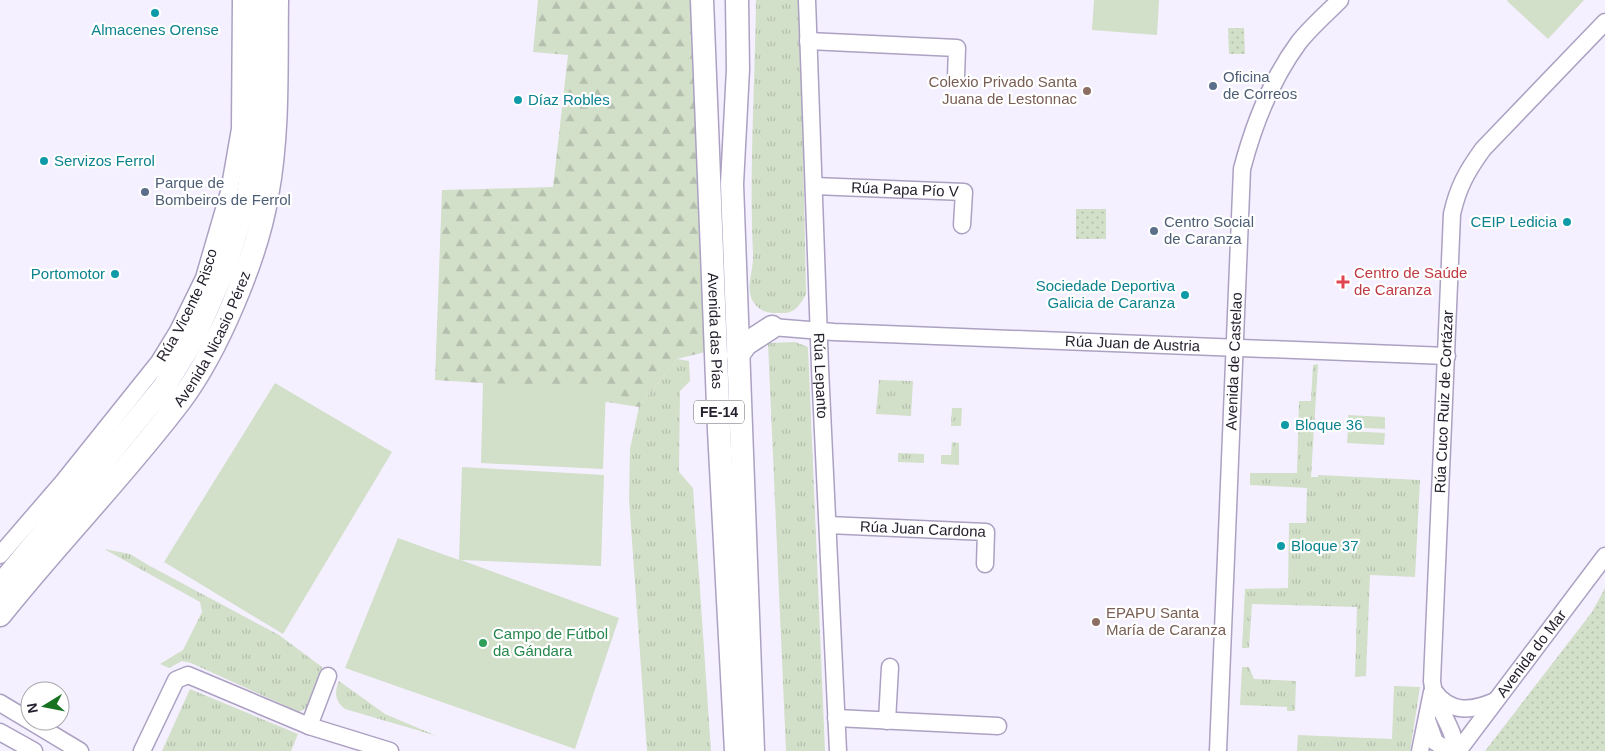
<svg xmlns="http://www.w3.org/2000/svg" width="1605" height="751" viewBox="0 0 1605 751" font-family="Helvetica,sans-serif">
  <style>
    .grass { fill: url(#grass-tufts) }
    .forest { fill: url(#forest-firs) }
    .park { fill: url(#park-dots) }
    .garden { fill: #d2dfc9 }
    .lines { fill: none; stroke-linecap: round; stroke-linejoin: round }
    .minor-casing { stroke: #aca1c2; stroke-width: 19 }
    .highway-casing { stroke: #aca1c2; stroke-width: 25 }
    .minor { stroke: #fff; stroke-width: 16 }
    .highway { stroke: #fff; stroke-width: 22 }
    .culture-dot { fill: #0f9aa8; stroke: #fff; stroke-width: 2 }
    .service-dot { fill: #5c6f8a; stroke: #fff; stroke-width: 2 }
    .education-dot { fill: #8d6e63; stroke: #fff; stroke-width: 2 }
    .health-dot { fill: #e0444e; stroke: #fff; stroke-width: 2 }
    .leisure-dot { fill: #2e9e5b; stroke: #fff; stroke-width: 2 }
    .labels { text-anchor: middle; stroke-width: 4.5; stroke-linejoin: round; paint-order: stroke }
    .shield { fill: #fff; stroke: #66636c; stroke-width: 1 }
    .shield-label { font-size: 14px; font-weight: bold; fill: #25202d }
    .culture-label { font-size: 15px; fill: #0d838f; stroke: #fff; text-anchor: start }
    .service-label { font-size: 15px; fill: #4e5e75; stroke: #fff; text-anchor: start }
    .education-label { font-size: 15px; fill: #785e54; stroke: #fff; text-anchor: end }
    .street-label { font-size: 15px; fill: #25202d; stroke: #fff }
    .health-label { font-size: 15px; fill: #be3a42; stroke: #fff; text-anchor: start }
    .leisure-label { font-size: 15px; fill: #27864d; stroke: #fff; text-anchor: start }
  </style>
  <defs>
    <pattern id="grass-tufts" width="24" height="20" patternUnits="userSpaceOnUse" patternTransform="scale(1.25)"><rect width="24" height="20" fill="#d2dfc9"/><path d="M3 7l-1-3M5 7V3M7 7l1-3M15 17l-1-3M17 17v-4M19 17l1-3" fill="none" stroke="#b4bfad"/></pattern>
    <pattern id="forest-firs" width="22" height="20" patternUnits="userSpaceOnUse" patternTransform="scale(1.25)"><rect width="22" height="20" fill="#d2dfc9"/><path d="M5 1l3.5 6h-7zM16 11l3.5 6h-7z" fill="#b4bfad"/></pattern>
    <pattern id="park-dots" width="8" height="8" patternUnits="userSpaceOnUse" patternTransform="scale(1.25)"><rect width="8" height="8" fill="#d2dfc9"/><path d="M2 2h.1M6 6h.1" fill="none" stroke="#b4bfad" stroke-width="1.8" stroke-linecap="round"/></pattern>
  </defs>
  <rect width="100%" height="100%" fill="#f5f0ff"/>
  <g class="grass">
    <path d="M756 0H800L806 294C800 305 795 314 781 313 770 313 761 313 754 303 744 290 754 270 753 255 749 170 755 85 756 0Z"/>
    <path d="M795 342 808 347 825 751H786L768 343Z"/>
    <path d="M677 359 689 361 690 381 680 391 679 472 693 488 711 751H647L629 499 630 449 639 407Z"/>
    <path d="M1318 364 1311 477H1318V475L1420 480 1415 577 1370 575 1366 676 1355 677 1357 607 1252 604 1249 648H1242L1245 589 1288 588 1289 523H1306L1307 488 1250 485V473H1297L1299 401H1311L1313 365Z"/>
    <path d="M879 380 913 381 911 416 876 414Z"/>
    <path d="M952 408H962L961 426H951Z"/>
    <path d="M952 442 959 443V465L941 464V455H951Z"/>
    <path d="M898 453 924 454V463L898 462Z"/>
    <path d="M104 549 130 554 148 565 279 635 322 667 307 708 299 712 191 663 182 661 169 668 160 664 183 650 202 612 200 602Z"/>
    <path d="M1242 667H1249L1254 679 1296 681 1295 711H1287V707L1240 705Z"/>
    <path d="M339 681 385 714 437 736 345 709C335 701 334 693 339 681Z"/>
    <path d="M1394 686 1420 687 1410 751H1297L1298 735 1392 739Z"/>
    <path d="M190 689 298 734 291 751H162Z"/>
  </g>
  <path class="forest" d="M538 0H691L705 352 677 359 639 407 483 383 435 380 442 190 553 187 568 55 533 52Z"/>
  <g class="park">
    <path d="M1228 28H1244L1245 54H1229Z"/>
    <rect x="1076" y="209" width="30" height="30"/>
    <path d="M1605 588V751H1485L1592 612Z"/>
  </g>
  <g class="garden">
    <path d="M1094 0H1159L1157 35 1092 30Z"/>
    <path d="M1508 0H1584L1548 39 1507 1Z"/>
    <path d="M275 383 392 452 283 634 164 562Z"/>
    <path d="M483 383 606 388 603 469 481 463Z"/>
    <path d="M1348 415 1385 417V429L1348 427Z"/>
    <path d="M1348 431 1385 433 1384 445 1347 443Z"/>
    <path d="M462 467 604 475 601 566 461 560 619 618 575 749 345 668 398 538 459 560Z"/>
  </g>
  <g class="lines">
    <defs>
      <g id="minor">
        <path id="s1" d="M807 0 820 368 838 751"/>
        <path d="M808 41 957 48 956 77"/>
        <path id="s2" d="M814 186 964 192 962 225"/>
        <path id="s3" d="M772 327 834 332 1447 356"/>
        <path id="s4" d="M828 525 986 532 985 564"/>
        <path id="s5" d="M0 555 63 482 159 362 178 331 204 278 229 192 240 129 241 0"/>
        <path d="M1434 691C1450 714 1472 711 1495 701"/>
        <path d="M0 703 80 751"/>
        <path d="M836 718 998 726"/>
        <path d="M1427 720 1435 742 1450 751"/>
        <path d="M887 721 890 667"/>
        <path d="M309 726 328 676"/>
        <path d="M0 732 34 751"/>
        <path d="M142 751 176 680 188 675 309 726 390 751"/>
        <path id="s6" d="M1218 751 1242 169C1254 123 1271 80 1299 42 1311 27 1326 14 1340 0"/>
        <path d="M1420 751 1432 692"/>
        <path id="s7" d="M1456 751C1454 725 1434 707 1432 681L1452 214C1458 187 1467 171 1483 149L1605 22"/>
        <path id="s8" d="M1458 751 1605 556"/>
      </g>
      <g id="highway">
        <path id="s9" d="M702 0 719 430 736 751"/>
        <path d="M737 0 738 69 732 184 753 751"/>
        <path d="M738 355 746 344 772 327"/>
        <path d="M0 586 164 387 194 338 226 265 248 193 258 129 259 0"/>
        <path id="s10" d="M0 615C58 542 124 475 180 401 217 352 257 257 267 196 279 132 276 66 277 0"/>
      </g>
    </defs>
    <use href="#minor" class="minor-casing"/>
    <use href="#highway" class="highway-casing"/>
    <use href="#minor" class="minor"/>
    <use href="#highway" class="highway"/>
  </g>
  <g class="culture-dot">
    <circle cx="155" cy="13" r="5"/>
    <circle cx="518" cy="100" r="5"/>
    <circle cx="44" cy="161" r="5"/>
    <circle cx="1567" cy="222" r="5"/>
    <circle cx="115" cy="274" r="5"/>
    <circle cx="1185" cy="295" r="5"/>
    <circle cx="1285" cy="425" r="5"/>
    <circle cx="1281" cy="546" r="5"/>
  </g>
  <g class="service-dot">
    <circle cx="1213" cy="86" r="5"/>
    <circle cx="145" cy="192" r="5"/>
    <circle cx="1154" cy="231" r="5"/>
  </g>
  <g class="education-dot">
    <circle cx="1087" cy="91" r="5"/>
    <circle cx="1096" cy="622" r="5"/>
  </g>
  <path class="health-dot" d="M1340.5 274.5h5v5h5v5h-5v5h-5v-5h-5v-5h5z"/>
  <circle class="leisure-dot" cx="483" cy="643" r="5"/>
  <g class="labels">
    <rect class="shield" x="694" y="400.5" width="50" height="23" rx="4"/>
    <g class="shield-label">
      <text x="719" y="417">FE-14</text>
    </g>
    <g class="culture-label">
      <text x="155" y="35" text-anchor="middle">Almacenes Orense</text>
      <text x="528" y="105">Díaz Robles</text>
      <text x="54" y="166">Servizos Ferrol</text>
      <text x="1557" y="227" text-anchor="end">CEIP Ledicia</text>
      <text x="105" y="279" text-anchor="end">Portomotor</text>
      <text x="1175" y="291" text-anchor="end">Sociedade Deportiva<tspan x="1175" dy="17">Galicia de Caranza</tspan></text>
      <text x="1295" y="430">Bloque 36</text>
      <text x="1291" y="551">Bloque 37</text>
    </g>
    <g class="service-label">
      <text x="1223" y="82">Oficina<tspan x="1223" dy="17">de Correos</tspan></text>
      <text x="155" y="188">Parque de<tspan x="155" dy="17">Bombeiros de Ferrol</tspan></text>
      <text x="1164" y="227">Centro Social<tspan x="1164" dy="17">de Caranza</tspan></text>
    </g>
    <g class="education-label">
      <text x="1077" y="87">Colexio Privado Santa<tspan x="1077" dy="17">Juana de Lestonnac</tspan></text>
      <text x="1106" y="618" text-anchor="start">EPAPU Santa<tspan x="1106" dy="17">María de Caranza</tspan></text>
    </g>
    <g class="street-label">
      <text dy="5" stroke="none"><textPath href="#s2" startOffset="91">Rúa Papa Pío V</textPath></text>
      <text dy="5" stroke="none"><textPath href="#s5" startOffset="314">Rúa Vicente Risco</textPath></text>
      <text dy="5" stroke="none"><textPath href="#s9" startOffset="331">Avenida das Pías</textPath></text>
      <text dy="5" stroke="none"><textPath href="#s10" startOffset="350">Avenida Nicasio Pérez</textPath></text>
      <text dy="5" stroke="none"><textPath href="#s3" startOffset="361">Rúa Juan de Austria</textPath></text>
      <text dy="5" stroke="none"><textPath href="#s6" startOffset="390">Avenida de Castelao</textPath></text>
      <text dy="5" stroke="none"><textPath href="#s1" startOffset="376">Rúa Lepanto</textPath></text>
      <text dy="5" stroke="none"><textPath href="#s7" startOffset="354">Rúa Cuco Ruiz de Cortázar</textPath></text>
      <text dy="5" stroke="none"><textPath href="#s4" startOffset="95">Rúa Juan Cardona</textPath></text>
      <text dy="5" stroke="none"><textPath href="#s8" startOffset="122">Avenida do Mar</textPath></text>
    </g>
    <g class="health-label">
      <text x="1354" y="278">Centro de Saúde<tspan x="1354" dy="17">de Caranza</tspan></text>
    </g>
    <g class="leisure-label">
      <text x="493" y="639">Campo de Fútbol<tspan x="493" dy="17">da Gándara</tspan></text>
    </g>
  </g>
  <g transform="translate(45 706) rotate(260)"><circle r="24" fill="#ffffff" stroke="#a8a6ab"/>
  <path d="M0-4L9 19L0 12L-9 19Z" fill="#177321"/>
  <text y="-8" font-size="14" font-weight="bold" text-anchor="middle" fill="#25202d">N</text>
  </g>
</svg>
